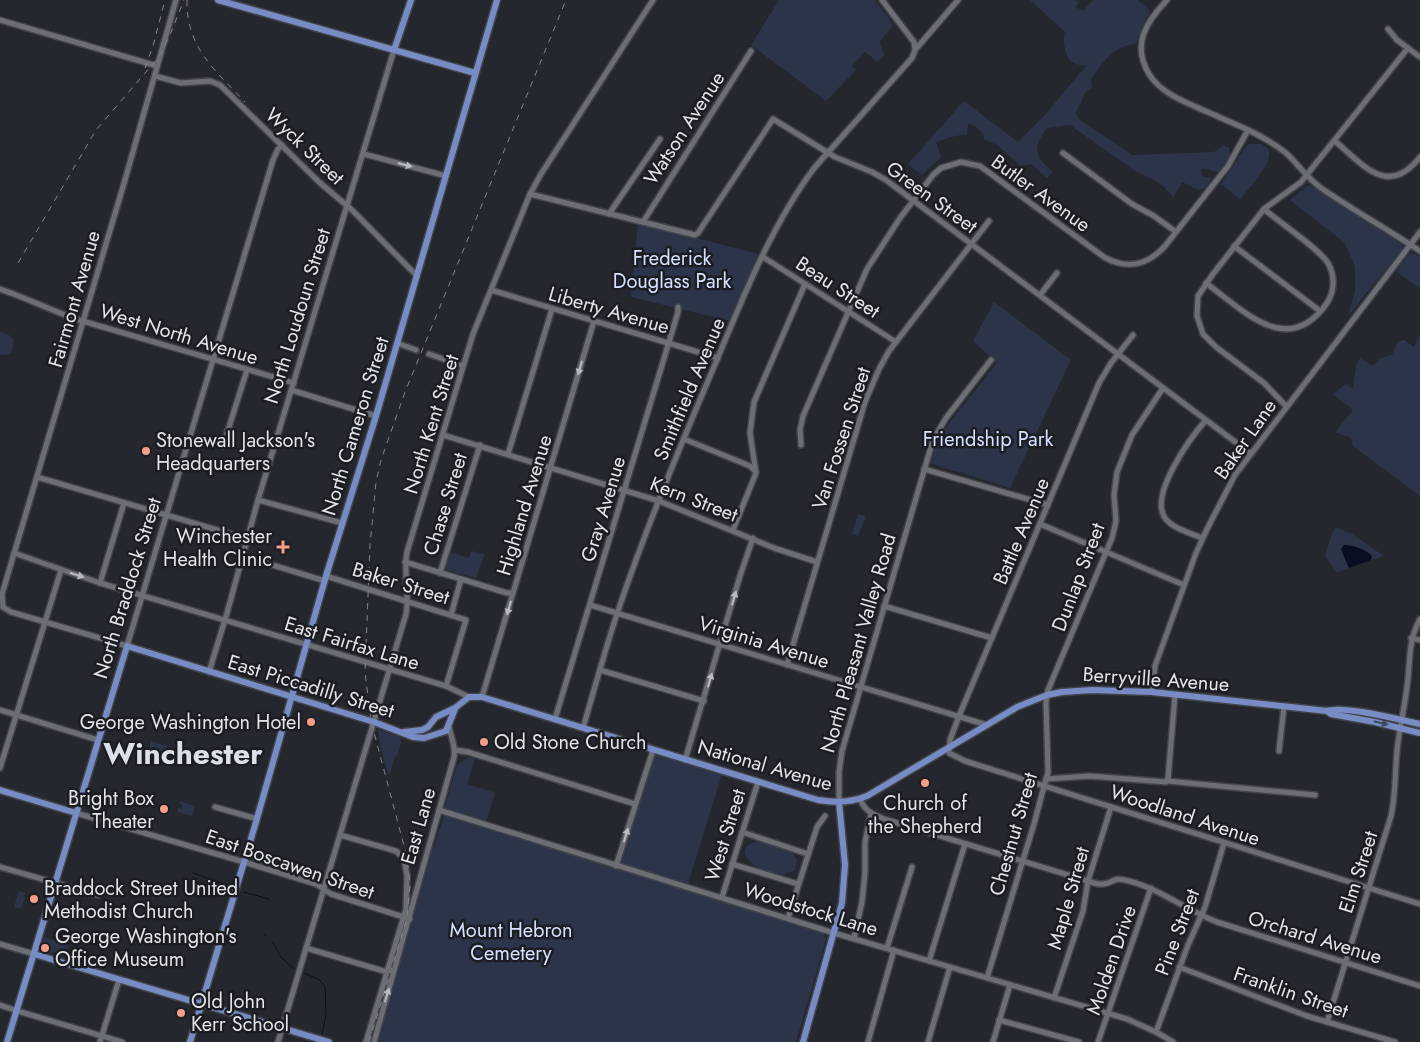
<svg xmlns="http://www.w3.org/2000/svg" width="1420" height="1042" viewBox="0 0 1420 1042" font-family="Jost,sans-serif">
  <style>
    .green { fill: #2c3449 }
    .water { fill: #090f22 }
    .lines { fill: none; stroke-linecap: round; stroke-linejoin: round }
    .stream { stroke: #090f22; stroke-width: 1 }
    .minor-casing { stroke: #414348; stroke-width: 8 }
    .major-casing { stroke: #414348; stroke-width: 9 }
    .minor { stroke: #6b6e75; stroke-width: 5 }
    .major { stroke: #778cc5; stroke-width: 6 }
    .rail { stroke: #83868b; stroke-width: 1; stroke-dasharray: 6 6; stroke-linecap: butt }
    .oneway { fill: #b8bbc0 }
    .oneway2 { fill: #404964 }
    .poi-dot { fill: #f49e88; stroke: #1b1d23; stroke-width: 2 }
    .labels { text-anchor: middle; stroke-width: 5; stroke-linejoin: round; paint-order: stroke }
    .street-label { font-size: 20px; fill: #e2e4e8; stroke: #1b1d23 }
    .park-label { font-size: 20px; fill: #d5e1ff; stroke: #1b1d23 }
    .poi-label { font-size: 20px; fill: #e2e4e8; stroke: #1b1d23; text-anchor: start }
    .town-label { font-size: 30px; font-weight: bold; fill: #dce0e8; stroke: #1b1d23 }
  </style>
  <rect width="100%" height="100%" fill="#24272d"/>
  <g class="green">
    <path d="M779 0H875L890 20 892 26 880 42 884 55 878 62 865 52 852 66 856 70 826 101 751 45Z"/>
    <path d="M1030 0H1075L1079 2 1076 7 1083 11 1093 0H1138L1150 11 1141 29 1136 44C1113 45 1104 62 1091 79L1092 88 1085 93 1076 113 1079 119 1132 155 1214 152 1223 146 1229 148C1231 158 1224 164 1218 172L1204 168 1201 170 1202 176 1212 178 1205 188 1199 190 1182 182 1173 197 1164 187 1152 179 1135 171 1070 125 1047 128C1032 150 1034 155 1053 172L1047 178 1031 164 1021 166 997 145 984 139V134C979 129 975 125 968 124L967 134 951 137 936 142 941 157 922 175 908 164 964 101 1018 142 1044 116 1086 66C1083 65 1077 65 1074 63 1065 60 1062 39 1065 32Z"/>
    <path d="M1248 144H1262C1262 144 1268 148 1268 149 1276 161 1248 189 1240 199L1221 184Z"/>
    <path d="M1309 185 1377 226 1403 245 1401 251 1348 316 1355 291V267L1345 243 1290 200Z"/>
    <path d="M638 223 758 254 730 321 631 297Z"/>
    <path d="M1412 253 1420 256V289L1396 271 1408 255Z"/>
    <path d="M994 302 1071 360 1010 488 929 463 938 437 997 363 973 341Z"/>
    <path d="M0 332 11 336 14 340 11 354 0 355Z"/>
    <path d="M1420 335V496L1353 446 1351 438 1335 432 1353 410 1333 394 1346 384 1353 389 1356 365 1360 358 1373 366 1380 358 1392 355 1397 342 1404 340 1414 347Z"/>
    <path d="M858 514 865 516V518L858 536 852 534Z"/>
    <path d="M1336 527 1352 534 1384 556 1371 560 1372 556 1354 546 1342 553 1349 568 1337 573 1325 556 1332 533Z"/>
    <path d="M471 551 485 554 476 578 447 570 445 567 450 552 469 558Z"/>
    <path d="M378 730 400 737 401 743 397 756H395L389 776 381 749Z"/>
    <path d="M151 741 167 746 163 760 147 755Z"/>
    <path d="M653 754 722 774 688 884 620 863Z"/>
    <path d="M469 757 475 759 467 784 495 793 486 823 447 811 445 807 457 765Z"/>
    <path d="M180 801 195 806 192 816 177 812 178 808 181 809 182 805 179 803Z"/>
    <path d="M444 815 815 928 823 932 826 939 796 1042H379L377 1038 411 924 432 847 434 848Z"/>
    <path d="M758 841C771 841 791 847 797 860L795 870C771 886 721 850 758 841Z"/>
    <path d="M19 891 25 893 24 896 25 897 21 909 14 907Z"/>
    <path d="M44 937 68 945 65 957 40 949Z"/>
    <path d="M156 955 163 957 162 961 168 962 167 964 162 963 161 968 152 966Z"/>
  </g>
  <path class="water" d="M1344 545C1354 545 1365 549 1372 556L1371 560 1349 568 1341 549Z"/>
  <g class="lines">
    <g class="stream">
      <path d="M193 873 227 885"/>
      <path d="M244 892 269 899"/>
      <path d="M264 934 266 936"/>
      <path d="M273 943 281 957 294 969"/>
      <path d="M304 973 318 979 325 986 326 1015 322 1034"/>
    </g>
    <defs>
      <g id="minor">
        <path d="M882 0 914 42 915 50"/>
        <path d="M1167 0C1147 21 1131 44 1149 74 1163 97 1196 106 1219 117 1242 127 1266 137 1286 153 1298 164 1307 178 1321 188 1353 210 1387 229 1420 251"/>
        <path d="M0 20 157 66"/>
        <path d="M1388 29 1397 40 1420 57"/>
        <path d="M155 76 181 83 210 81 220 85 319 182 352 210 417 276"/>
        <path d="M1335 141C1363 165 1388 198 1420 157"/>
        <path d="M1063 153 1132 204 1154 216 1176 232"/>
        <path d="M364 154 446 176"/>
        <path d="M530 194 695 235 698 233 773 119 835 157 872 172 886 180 1250 453"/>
        <path d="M609 214 660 139"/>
        <path d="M643 222 751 51"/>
        <path d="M1234 246 1320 311"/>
        <path d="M763 257 896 342"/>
        <path d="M1206 283C1244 311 1288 359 1327 303 1335 291 1335 275 1328 263 1317 247 1280 223 1264 209"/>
        <path d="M0 289C27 298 52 311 79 320L294 383"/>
        <path d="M491 290 718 358"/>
        <path d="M1040 295 1057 273"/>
        <path d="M1133 335 1111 363 1099 383 959 716 950 740 949 753 965 761 1420 904"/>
        <path d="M397 343 416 350"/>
        <path d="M429 354 463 366"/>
        <path d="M291 390 376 416"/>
        <path d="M1286 406 1264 383 1216 347 1203 334 1197 316 1198 296 1213 274 1264 209 1301 182 1408 48"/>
        <path d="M443 435 659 501 774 548 817 562"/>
        <path d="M684 439 750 466 756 472"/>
        <path d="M801 445 800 430 803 416 867 269 900 218 933 175 941 168 961 162 980 166 1104 257C1127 270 1148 265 1165 246L1228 166 1248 130"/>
        <path d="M223 446 247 370"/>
        <path d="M508 454 552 309"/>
        <path d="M924 469 1048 505"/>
        <path d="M37 477 248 539"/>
        <path d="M258 500 342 523"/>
        <path d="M1040 524 1184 585"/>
        <path d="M733 530 756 473 750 433 754 402 805 284"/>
        <path d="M1202 538C1191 533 1173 529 1165 518 1149 495 1190 438 1206 420"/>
        <path d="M14 553 100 583 446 686 469 697"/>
        <path d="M243 556 325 581"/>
        <path d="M405 562 507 593H513"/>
        <path d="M440 573 480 445"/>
        <path d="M326 576 466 620 446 686"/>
        <path d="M100 583 124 503"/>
        <path d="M590 605 987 725"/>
        <path d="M884 606 992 638"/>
        <path d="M3 607 11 612 127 646 273 160 278 149 282 145"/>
        <path d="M3 607 2 594 125 180 176 0"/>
        <path d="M451 615 461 579"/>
        <path d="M1411 638 1420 640"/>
        <path d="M787 665 865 402 879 369 889 351 989 221"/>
        <path d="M600 670 704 701"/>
        <path d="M209 672 227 613 258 500 394 50"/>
        <path d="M1152 692 1155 666 1196 553 1207 529 1235 475 1420 232"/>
        <path d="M482 697 594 321"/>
        <path d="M0 710 98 740"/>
        <path d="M555 719 672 332 678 312V307"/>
        <path d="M583 728C595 687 606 646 620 605 648 523 682 442 716 362 743 297 772 224 815 167L912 58 915 50 958 0"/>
        <path d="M455 750 468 752 635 804"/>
        <path d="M1279 751 1284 706"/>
        <path d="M685 760 740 576 753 538"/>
        <path d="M0 768 61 570"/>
        <path d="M1046 779 1089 776 1166 782 1168 779 1175 695"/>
        <path d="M1167 781 1315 795"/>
        <path d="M860 799C865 811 872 814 884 819L1088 881C1092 882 1098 885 1103 884 1115 883 1112 876 1129 881 1160 889 1186 910 1217 922L1420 986"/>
        <path d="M839 802V772L842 751 933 440 946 418 991 360"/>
        <path d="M215 807 257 819"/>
        <path d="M439 810 834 933 1127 1019 1156 1032 1173 1042"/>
        <path d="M76 813 244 862 316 884 331 894 410 919"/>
        <path d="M742 832 808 854"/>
        <path d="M340 835 396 851 404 859 407 875 406 909 366 1042"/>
        <path d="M732 864 798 884"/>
        <path d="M616 866 653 750"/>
        <path d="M0 867 98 895"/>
        <path d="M722 897 758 782"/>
        <path d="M788 918 817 827 825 816"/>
        <path d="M854 938 862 902 865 873V842L871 814"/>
        <path d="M0 944 34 954"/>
        <path d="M306 948 387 972"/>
        <path d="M887 948 912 867"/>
        <path d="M929 961 965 844"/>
        <path d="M1179 967 1307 1016 1395 1042"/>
        <path d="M987 978 1034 824 1046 779 1048 773 1046 702 1048 690 1112 538 1116 521 1114 495 1117 472 1132 435 1163 388"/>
        <path d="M1054 998 1083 911 1088 881 1111 807"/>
        <path d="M0 1005 21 1012 122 1042"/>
        <path d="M999 1020 1079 1042"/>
        <path d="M1327 1022 1391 816C1397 790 1394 763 1399 736 1402 717 1406 698 1408 679 1410 657 1409 639 1420 619"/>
        <path d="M1156 1032 1188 945 1205 907 1224 843"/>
        <path d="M100 1042 119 980"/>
        <path d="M278 1042 406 614C410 593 403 573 407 552L473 334 530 194 541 174 653 0"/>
        <path d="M374 1042 454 757C456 745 451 738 449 727"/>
        <path d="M868 1042 894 950"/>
        <path d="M928 1042 950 967"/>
        <path d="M993 1042 1010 985"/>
        <path d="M1098 1042 1151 888"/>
      </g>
      <g id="major">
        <path d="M218 0 475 73"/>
        <path d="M394 50 411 0"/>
        <path d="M1327 711 1331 714 1375 722 1420 733"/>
        <path d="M404 732 422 730 428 727 436 717 455 708 469 697H482L818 800C835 803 850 803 867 796L1017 707 1047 695 1062 692 1092 690 1152 692 1327 711C1344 705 1401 720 1420 724"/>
        <path d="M0 790 76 813"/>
        <path d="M34 954 329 1042"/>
        <path d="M7 1042 127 646 374 722 413 737 424 738 446 731 455 709"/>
        <path d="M190 1042 256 822 326 576 376 416 497 0"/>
        <path d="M803 1042 842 903 845 865 839 802"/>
      </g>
    </defs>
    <use href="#minor" class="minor-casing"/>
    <use href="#major" class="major-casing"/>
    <use href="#minor" class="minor"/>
    <use href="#major" class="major"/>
    <g class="rail">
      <path d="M187 0C186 48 216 71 245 102"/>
      <path d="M145 68 153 46 165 0"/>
      <path d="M18 263 96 130 158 58 170 35 184 0"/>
      <path d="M369 1042 407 918 410 885 407 857 371 721 365 672 370 545 376 482 381 460 405 392 566 0"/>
    </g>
  </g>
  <defs><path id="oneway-solid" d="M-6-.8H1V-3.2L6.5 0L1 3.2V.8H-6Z" transform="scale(1.25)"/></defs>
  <g class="oneway">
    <use href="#oneway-solid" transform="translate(405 165) rotate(15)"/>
    <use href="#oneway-solid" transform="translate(580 368) rotate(106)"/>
    <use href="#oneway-solid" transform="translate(77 575) rotate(18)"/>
    <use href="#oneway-solid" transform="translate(734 598) rotate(-74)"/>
    <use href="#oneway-solid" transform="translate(509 608) rotate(106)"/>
    <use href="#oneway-solid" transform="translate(710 680) rotate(-74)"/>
    <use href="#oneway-solid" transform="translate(626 835) rotate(-73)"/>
    <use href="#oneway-solid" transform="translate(387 995) rotate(-73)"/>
  </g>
  <use class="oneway2" href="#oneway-solid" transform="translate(1381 723) rotate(13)"/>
  <g class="poi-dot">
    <circle cx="146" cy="451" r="5"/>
    <path d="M280.5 539.5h5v5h5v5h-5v5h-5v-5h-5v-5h5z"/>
    <circle cx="311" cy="722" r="5"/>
    <circle cx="484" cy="742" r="5"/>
    <circle cx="925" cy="783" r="5"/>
    <circle cx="164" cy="809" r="5"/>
    <circle cx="34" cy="899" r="5"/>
    <circle cx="45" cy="948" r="5"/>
    <circle cx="181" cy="1013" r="5"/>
  </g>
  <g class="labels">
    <g class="street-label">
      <text transform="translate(684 128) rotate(-57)" y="7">Watson Avenue</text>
      <text transform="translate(305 146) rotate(44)" y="7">Wyck Street</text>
      <text transform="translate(1041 193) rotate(36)" y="7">Butler Avenue</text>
      <text transform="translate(932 197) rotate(36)" y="7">Green Street</text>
      <text transform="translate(838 287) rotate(33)" y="7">Beau Street</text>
      <text transform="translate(74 299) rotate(-74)" y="7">Fairmont Avenue</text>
      <text transform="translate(609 310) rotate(16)" y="7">Liberty Avenue</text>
      <text transform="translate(297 316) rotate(-73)" y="7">North Loudoun Street</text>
      <text transform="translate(179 334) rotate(17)" y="7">West North Avenue</text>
      <text transform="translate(689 389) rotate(-67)" y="7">Smithfield Avenue</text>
      <text transform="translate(431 424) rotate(-73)" y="7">North Kent Street</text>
      <text transform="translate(355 426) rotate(-73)" y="7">North Cameron Street</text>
      <text transform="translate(841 438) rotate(-72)" y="7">Van Fossen Street</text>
      <text transform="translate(1245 439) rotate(-55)" y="7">Baker Lane</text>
      <text transform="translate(694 499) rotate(21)" y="7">Kern Street</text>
      <text transform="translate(445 504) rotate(-73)" y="7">Chase Street</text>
      <text transform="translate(524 505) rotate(-73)" y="7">Highland Avenue</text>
      <text transform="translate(603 509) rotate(-73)" y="7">Gray Avenue</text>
      <text transform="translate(1021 531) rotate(-67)" y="7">Battle Avenue</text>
      <text transform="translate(1078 577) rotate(-69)" y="7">Dunlap Street</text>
      <text transform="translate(401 583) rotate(17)" y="7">Baker Street</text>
      <text transform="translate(127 588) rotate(-73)" y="7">North Braddock Street</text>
      <text transform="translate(764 642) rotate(17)" y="7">Virginia Avenue</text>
      <text transform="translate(352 643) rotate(17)" y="7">East Fairfax Lane</text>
      <text transform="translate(858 643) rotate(-74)" y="7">North Pleasant Valley Road</text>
      <text transform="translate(1156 679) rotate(4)" y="7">Berryville Avenue</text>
      <text transform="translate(311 686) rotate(17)" y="7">East Piccadilly Street</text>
      <text transform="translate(765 765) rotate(16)" y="7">National Avenue</text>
      <text transform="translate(1185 815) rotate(18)" y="7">Woodland Avenue</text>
      <text transform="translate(418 826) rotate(-74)" y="7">East Lane</text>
      <text transform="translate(1013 834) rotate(-74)" y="7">Chestnut Street</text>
      <text transform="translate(725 835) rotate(-73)" y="7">West Street</text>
      <text transform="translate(290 864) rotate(19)" y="7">East Boscawen Street</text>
      <text transform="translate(1358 872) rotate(-72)" y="7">Elm Street</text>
      <text transform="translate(1068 898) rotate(-74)" y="7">Maple Street</text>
      <text transform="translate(811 909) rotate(17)" y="7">Woodstock Lane</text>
      <text transform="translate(1177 932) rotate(-69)" y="7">Pine Street</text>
      <text transform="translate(1315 937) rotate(17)" y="7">Orchard Avenue</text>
      <text transform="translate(1111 960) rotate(-71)" y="7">Molden Drive</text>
      <text transform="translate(1291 992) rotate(19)" y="7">Franklin Street</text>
    </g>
    <g class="park-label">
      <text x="672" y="265">Frederick<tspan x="672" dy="23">Douglass Park</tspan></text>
      <text x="988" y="446">Friendship Park</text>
      <text x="511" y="937">Mount Hebron<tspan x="511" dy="23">Cemetery</tspan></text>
    </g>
    <g class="poi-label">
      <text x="156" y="447">Stonewall Jackson's<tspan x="156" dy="23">Headquarters</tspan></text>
      <text x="272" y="543" text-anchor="end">Winchester<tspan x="272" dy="23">Health Clinic</tspan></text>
      <text x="301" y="729" text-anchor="end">George Washington Hotel</text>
      <text x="494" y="749">Old Stone Church</text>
      <text x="154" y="805" text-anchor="end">Bright Box<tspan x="154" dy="23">Theater</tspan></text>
      <text x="925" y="810" text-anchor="middle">Church of<tspan x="925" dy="23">the Shepherd</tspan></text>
      <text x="44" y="895">Braddock Street United<tspan x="44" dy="23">Methodist Church</tspan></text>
      <text x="55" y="943">George Washington's<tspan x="55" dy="23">Office Museum</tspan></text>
      <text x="191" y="1008">Old John<tspan x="191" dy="23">Kerr School</tspan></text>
    </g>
    <g class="town-label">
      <text x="183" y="764">Winchester</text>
    </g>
  </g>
</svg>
